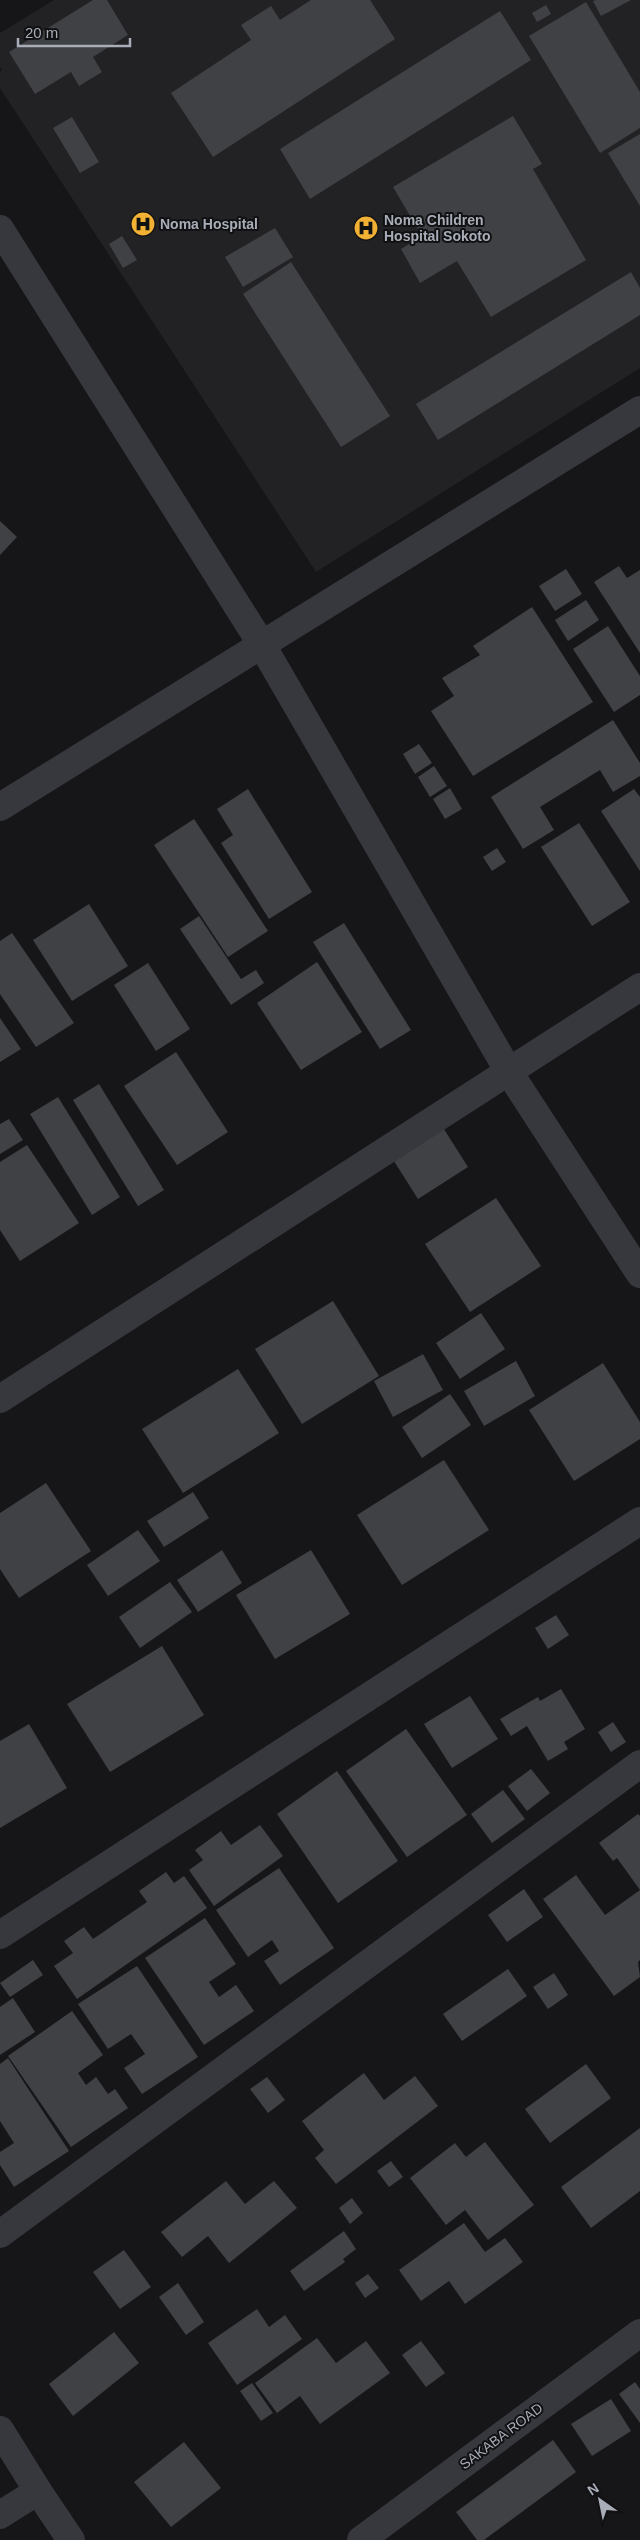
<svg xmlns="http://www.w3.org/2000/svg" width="640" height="2540" viewBox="0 0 640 2540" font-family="Arial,sans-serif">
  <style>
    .built { fill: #222225 }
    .building { fill: #404145 }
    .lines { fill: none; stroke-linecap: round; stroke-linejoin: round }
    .minor { stroke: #37383d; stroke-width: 28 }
    .labels { text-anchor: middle; stroke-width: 4; stroke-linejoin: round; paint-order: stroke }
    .poi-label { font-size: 14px; font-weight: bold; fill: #a8adb8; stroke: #111113; text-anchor: start }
    .street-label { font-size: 14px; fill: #a8adb8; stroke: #111113 }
  </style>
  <rect width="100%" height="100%" fill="#161618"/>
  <path class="built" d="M54 0H640V368L316 572 0 88V72L2 70 0 67V33Z"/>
  <g class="building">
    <path d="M93 0H107L128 35 93 57 102 72 79 86 71 72 35 94 9 52Z"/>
    <path d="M311 0H370L395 39 213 157 171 93 251 40 241 25 271 6 280 20Z"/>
    <path d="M596 0H631L601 16 593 1Z"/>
    <path d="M586 2 640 92V128L600 153 529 36Z"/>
    <path d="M546 5 551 14 537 22 532 13Z"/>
    <path d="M500 11 531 60 310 199 280 149Z"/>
    <path d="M513 116 542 164 533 169 586 260 491 317 457 261 420 283 401 249 422 236 393 187Z"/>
    <path d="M72 117 99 162 80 173 53 128Z"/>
    <path d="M640 134V206L608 153Z"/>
    <path d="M275 228 293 257 243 287 225 257Z"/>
    <path d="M122 236 137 260 123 268 109 244Z"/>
    <path d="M291 262 390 416 341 447 243 294Z"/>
    <path d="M631 272 640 288V315L438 440 416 404Z"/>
    <path d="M0 521 17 537 0 555Z"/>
    <path d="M619 566 627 578 640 570V653L594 582Z"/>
    <path d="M566 569 582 594 555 611 539 586Z"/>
    <path d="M586 600 599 620 568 641 555 620Z"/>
    <path d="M532 607 593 702 473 776 431 711 454 696 442 678 480 655 473 646Z"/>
    <path d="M608 626 640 676V695L614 712 573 649Z"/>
    <path d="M613 720 640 763V776L613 792 600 770 540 807 554 830 523 849 491 797Z"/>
    <path d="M419 744 432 763 415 774 403 754Z"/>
    <path d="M434 766 447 786 430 797 418 777Z"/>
    <path d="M450 788 462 809 445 819 433 799Z"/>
    <path d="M248 789 312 892 269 919 221 843 233 835 217 809Z"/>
    <path d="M634 789 640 797V871L601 811Z"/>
    <path d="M194 819 268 931 228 957 154 845Z"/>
    <path d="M579 823 630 902 592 926 541 847Z"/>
    <path d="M497 848 506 862 492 871 483 857Z"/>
    <path d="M89 904 128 966 72 1001 33 940Z"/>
    <path d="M199 916 241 979 256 970 264 983 231 1005 180 929Z"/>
    <path d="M344 923 411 1030 380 1049 313 942Z"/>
    <path d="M12 933 74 1023 36 1047 0 994V941Z"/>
    <path d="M317 962 362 1032 301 1070 257 1003Z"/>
    <path d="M148 963 190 1029 156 1051 114 985Z"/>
    <path d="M0 1018 21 1049 0 1062Z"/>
    <path d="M176 1052 228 1132 177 1165 124 1086Z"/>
    <path d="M99 1084 164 1190 138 1206 73 1100Z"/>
    <path d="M58 1097 120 1197 92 1215 30 1114Z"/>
    <path d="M9 1119 23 1140 0 1154V1124Z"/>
    <path d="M442 1126 468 1167 418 1199 392 1158Z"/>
    <path d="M27 1145 79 1223 20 1261 0 1230V1162Z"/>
    <path d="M496 1198 541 1266 470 1312 425 1244Z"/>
    <path d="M333 1301 379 1376 302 1424 255 1349Z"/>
    <path d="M481 1313 505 1349 460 1379 436 1343Z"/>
    <path d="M423 1354 443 1390 393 1417 374 1381Z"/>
    <path d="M516 1361 535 1396 484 1426 464 1391Z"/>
    <path d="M603 1363 640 1422V1439L574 1481 529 1410Z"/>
    <path d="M238 1369 279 1433 183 1493 142 1429Z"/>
    <path d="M450 1394 471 1425 422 1458 402 1427Z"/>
    <path d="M444 1460 489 1530 402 1585 357 1515Z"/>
    <path d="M46 1483 91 1551 19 1598 0 1569V1513Z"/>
    <path d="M193 1492 209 1518 164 1547 147 1521Z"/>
    <path d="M138 1530 160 1561 108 1596 87 1565Z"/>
    <path d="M222 1550 242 1583 198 1612 177 1580Z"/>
    <path d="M311 1550 350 1614 275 1659 236 1595Z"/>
    <path d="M170 1582 192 1612 140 1648 119 1617Z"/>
    <path d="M556 1615 569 1635 548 1649 535 1628Z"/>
    <path d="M162 1646 204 1715 110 1772 67 1704Z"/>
    <path d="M561 1689 585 1729 564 1742 568 1749 548 1761 527 1726 511 1736 500 1719 538 1697 540 1701Z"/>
    <path d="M470 1696 498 1739 452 1768 424 1724Z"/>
    <path d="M613 1722 626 1742 611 1752 598 1732Z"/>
    <path d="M29 1724 67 1788 0 1828V1741Z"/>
    <path d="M406 1729 467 1815 407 1857 346 1771Z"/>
    <path d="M531 1769 550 1793 527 1811 508 1786Z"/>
    <path d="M337 1771 398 1861 338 1903 277 1814Z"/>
    <path d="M503 1790 525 1819 492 1843 471 1814Z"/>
    <path d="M638 1814 640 1816V1960L638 1962 640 1977 614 1996 543 1899 576 1875 605 1915 640 1890 617 1858 613 1861 599 1843Z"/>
    <path d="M260 1825 283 1856 214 1906 189 1870 203 1860 195 1850 221 1831 231 1845Z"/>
    <path d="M279 1868 334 1948 280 1985 264 1961 279 1951 272 1940 248 1957 216 1910Z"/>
    <path d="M166 1872 174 1883 184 1876 207 1908 77 1999 54 1966 73 1953 64 1941 84 1927 93 1939 147 1902 139 1891Z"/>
    <path d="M524 1889 543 1917 507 1942 488 1915Z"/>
    <path d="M205 1918 236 1964 209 1982 219 1997 236 1985 254 2011 204 2045 145 1958Z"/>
    <path d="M33 1960 43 1975 10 1997 0 1983Z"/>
    <path d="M137 1966 198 2057 142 2094 124 2068 145 2054 131 2034 108 2049 78 2004Z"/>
    <path d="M508 1969 527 1996 462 2041 443 2014Z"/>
    <path d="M554 1973 568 1995 548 2009 533 1987Z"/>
    <path d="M13 1998 35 2032 0 2055V2007Z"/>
    <path d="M72 2011 103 2055 78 2073 86 2085 96 2077 108 2094 115 2089 128 2108 71 2147 8 2056Z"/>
    <path d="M8 2058 69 2151 14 2187 0 2165V2152L14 2143 0 2121V2064Z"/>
    <path d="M586 2064 611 2098 550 2143 525 2109Z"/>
    <path d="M364 2073 384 2100 415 2076 438 2106 336 2184 315 2158 324 2150 302 2121Z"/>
    <path d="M267 2077 285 2100 268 2113 250 2089Z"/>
    <path d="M640 2128V2191L591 2228 561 2187Z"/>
    <path d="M485 2142 534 2205 488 2240 465 2210 446 2225 410 2178 455 2143 466 2157Z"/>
    <path d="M391 2161 403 2177 389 2187 377 2171Z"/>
    <path d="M226 2181 245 2204 274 2181 297 2208 229 2263 208 2236 182 2257 161 2232Z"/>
    <path d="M352 2198 363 2213 350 2224 339 2208Z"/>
    <path d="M464 2223 485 2252 505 2238 523 2262 465 2304 449 2281 421 2301 399 2270Z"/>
    <path d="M344 2231 356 2249 343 2259 345 2262 304 2291 290 2271Z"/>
    <path d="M124 2250 151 2287 120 2309 93 2272Z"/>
    <path d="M368 2274 379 2288 365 2298 355 2283Z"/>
    <path d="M178 2283 204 2322 186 2335 159 2297Z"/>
    <path d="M257 2309 269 2327 285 2315 302 2339 237 2385 208 2343Z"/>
    <path d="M114 2332 139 2363 73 2416 49 2384Z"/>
    <path d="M317 2338 336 2363 366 2341 390 2373 320 2424 300 2396 277 2413 255 2383Z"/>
    <path d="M421 2341 445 2373 426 2387 402 2355Z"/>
    <path d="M635 2382 640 2389V2423L619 2394Z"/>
    <path d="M252 2383 273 2413 261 2421 240 2391Z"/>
    <path d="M611 2399 631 2431 592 2456 571 2424Z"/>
    <path d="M553 2440 576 2472 484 2540H477L456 2512Z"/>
    <path d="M184 2442 221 2488 171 2527 134 2482Z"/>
  </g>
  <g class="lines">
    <g class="minor">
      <path d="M0 229 262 645 509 1072 640 1274"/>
      <path d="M0 807 640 410"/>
      <path d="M0 1399 640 987"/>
      <path d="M0 1935 640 1521"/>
      <path d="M0 2234 640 1764"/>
      <path d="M0 2430 38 2491 71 2540"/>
      <path d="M0 2515 38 2491"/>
      <path d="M361 2540 640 2333"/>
    </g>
  </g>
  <defs>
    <symbol id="hospital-disc" viewBox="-11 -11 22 22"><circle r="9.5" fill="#f2b134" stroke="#111113"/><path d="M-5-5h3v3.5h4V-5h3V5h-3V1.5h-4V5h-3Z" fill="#111"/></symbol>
  </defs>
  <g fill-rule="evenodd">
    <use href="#hospital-disc" x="129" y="210" width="28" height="28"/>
    <use href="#hospital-disc" x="352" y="214" width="28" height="28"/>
  </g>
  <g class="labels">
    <g class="poi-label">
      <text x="384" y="225">Noma Children<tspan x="384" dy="16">Hospital Sokoto</tspan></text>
      <text x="160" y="229">Noma Hospital</text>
    </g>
    <g class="street-label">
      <text transform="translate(501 2436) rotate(-37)" y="5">SAKABA ROAD</text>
    </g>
  </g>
  <g transform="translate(600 2500) rotate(327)" stroke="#111113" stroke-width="4" paint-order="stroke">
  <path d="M0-4L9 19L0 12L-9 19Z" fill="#a8adb8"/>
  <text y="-8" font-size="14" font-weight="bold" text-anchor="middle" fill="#a8adb8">N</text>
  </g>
  <path d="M18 38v8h112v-8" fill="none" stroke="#a8adb8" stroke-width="2.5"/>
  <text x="25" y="38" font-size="15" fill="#a8adb8" stroke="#111113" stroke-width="4" paint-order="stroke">20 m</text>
</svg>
